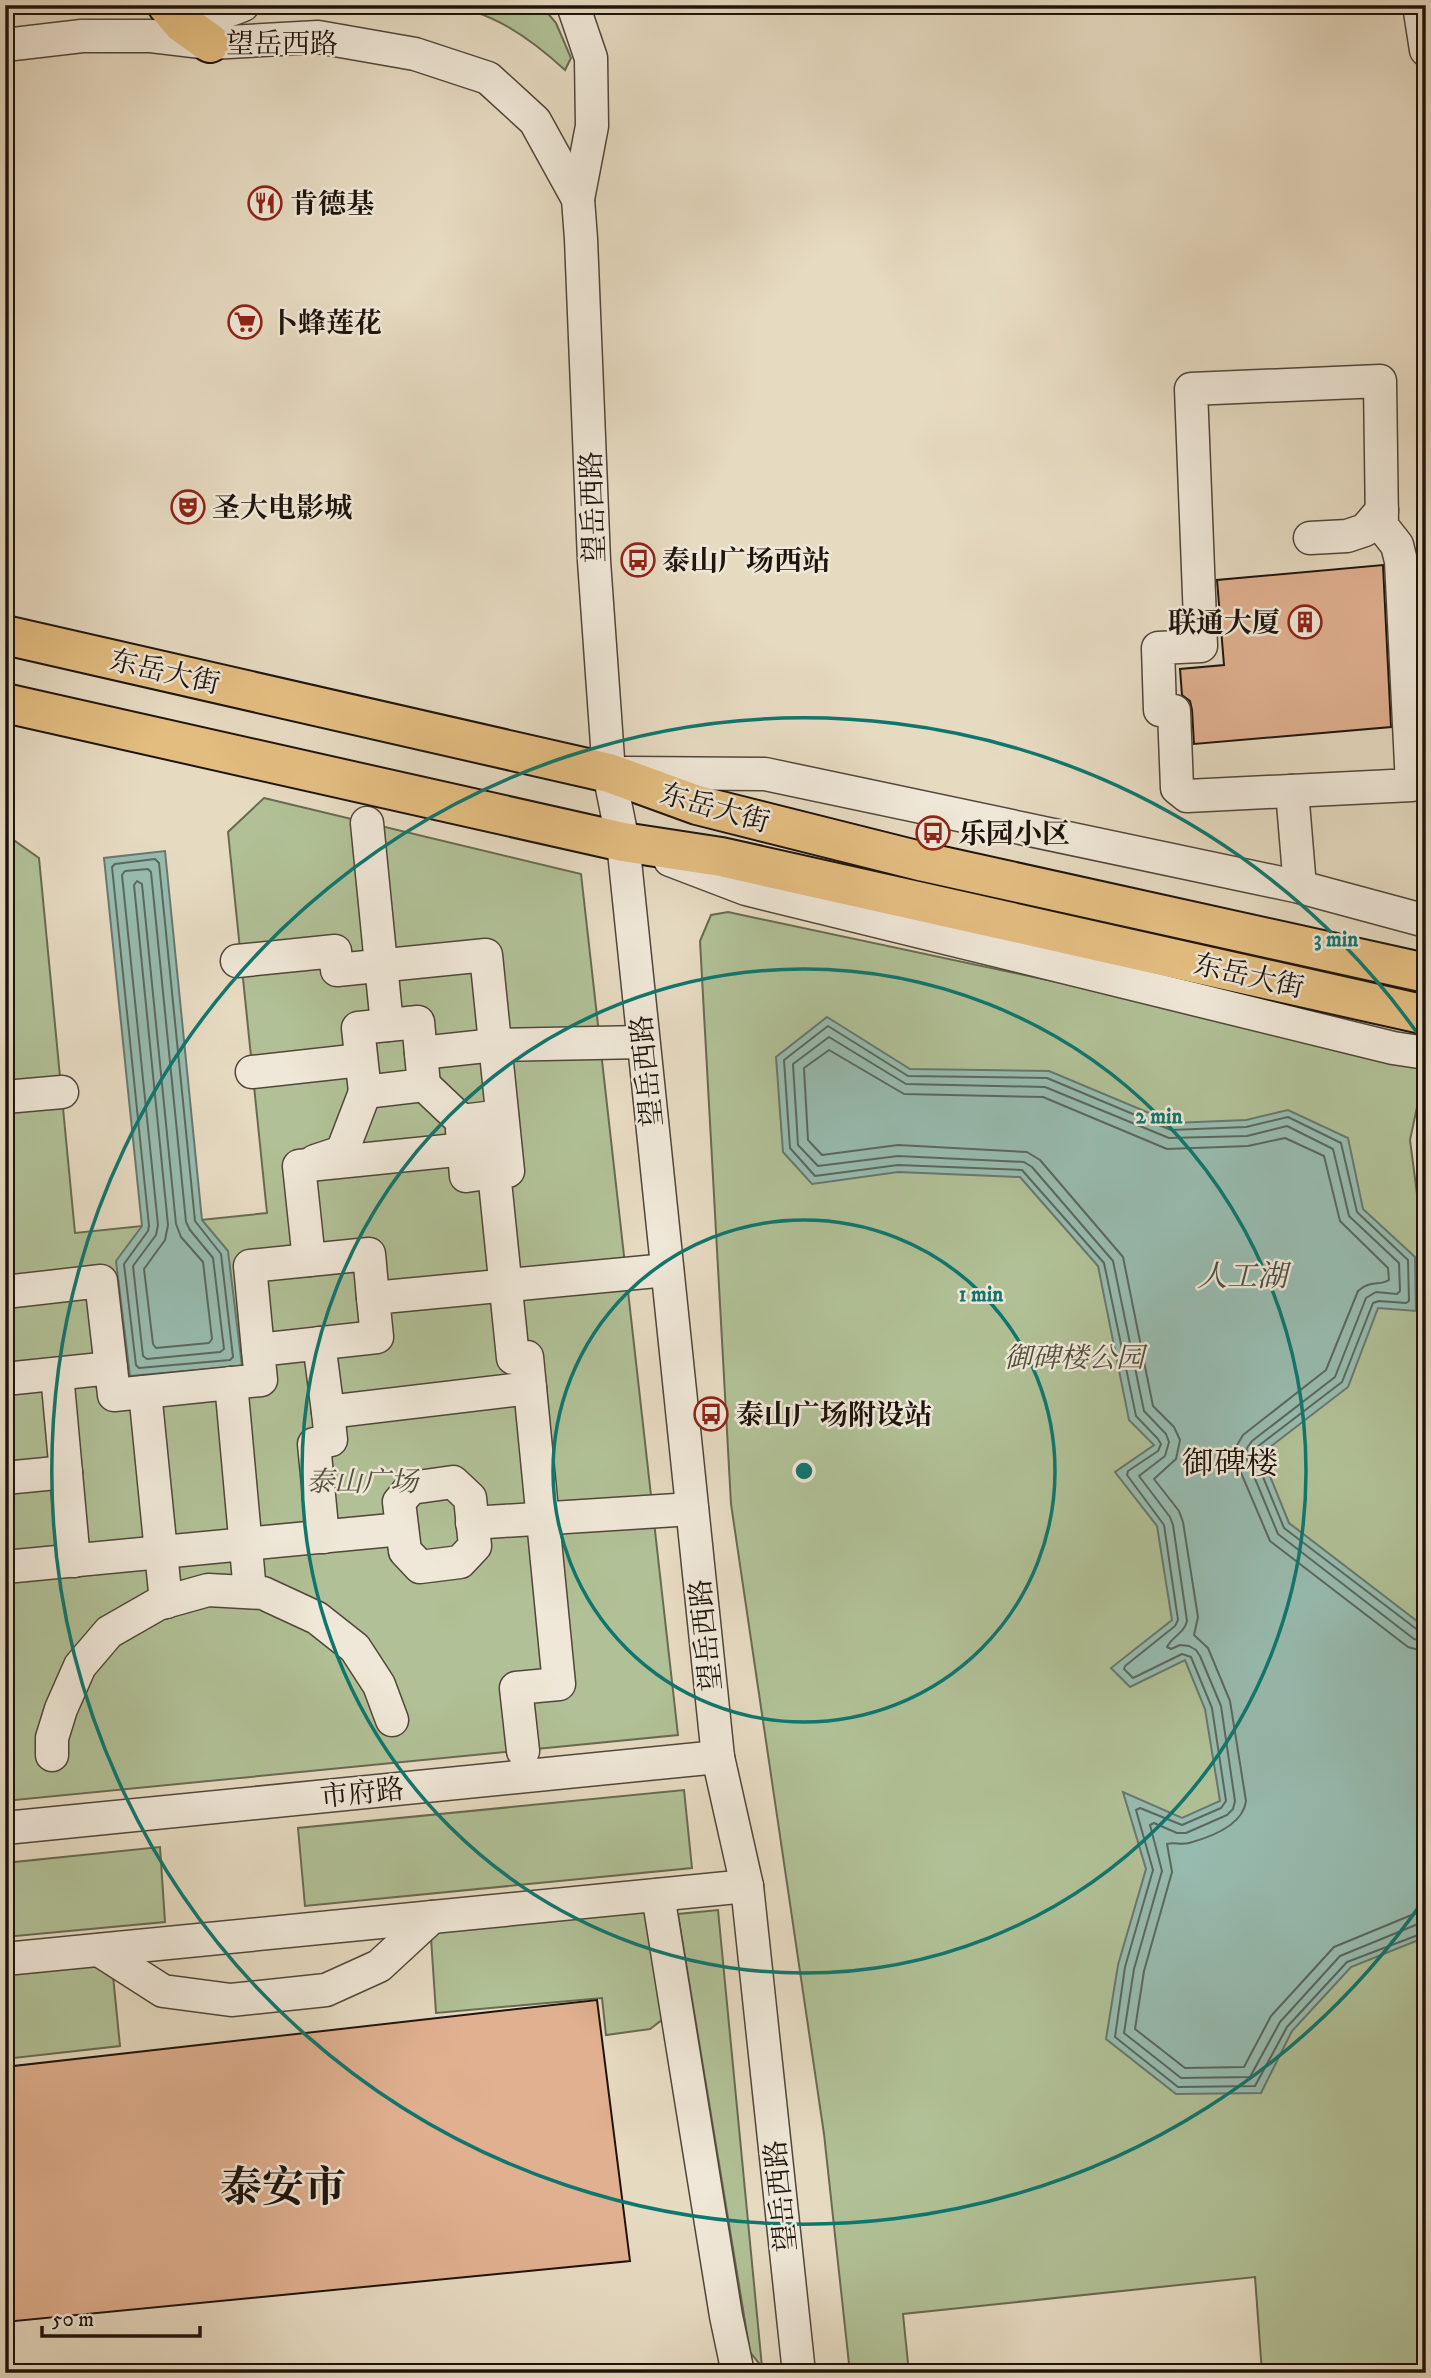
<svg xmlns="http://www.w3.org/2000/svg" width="1431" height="2378" viewBox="0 0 1431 2378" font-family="'IM FELL DW Pica','Noto Serif SC',serif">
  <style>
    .green { fill: #b1c096; stroke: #686a52; stroke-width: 2 }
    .water { fill: #97bbaf; stroke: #67786e; stroke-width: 2 }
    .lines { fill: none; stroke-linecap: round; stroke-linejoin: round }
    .shore { stroke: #5a685e; stroke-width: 2 }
    .building { fill: #e0b090; stroke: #1e140d; stroke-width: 2 }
    .minor-casing { stroke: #50463a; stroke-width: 35 }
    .major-casing { stroke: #1e140d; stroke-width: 42 }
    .minor { stroke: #efe7d7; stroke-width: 32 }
    .major { stroke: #e3bd80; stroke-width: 38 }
    .ring { fill: none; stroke: #0f766e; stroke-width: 3.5 }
    .labels { text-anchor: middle; stroke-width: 5; stroke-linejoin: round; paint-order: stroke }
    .street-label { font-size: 28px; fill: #1e140d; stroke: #efe7d7 }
    .poi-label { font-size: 28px; font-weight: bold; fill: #1e140d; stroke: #efe7d7; text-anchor: start }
    .park-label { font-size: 28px; font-style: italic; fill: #51503d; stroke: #efe7d7 }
    .water-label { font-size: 30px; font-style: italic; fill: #484e46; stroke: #efe7d7 }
    .quarter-label { font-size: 32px; fill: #1e140d; stroke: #efe7d7 }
    .town-label { font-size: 42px; font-weight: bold; fill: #1e140d; stroke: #efe7d7 }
    .centre { fill: #0f766e; stroke: #efe7d7; stroke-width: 3.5 }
    .ring-label { font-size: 21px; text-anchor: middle; font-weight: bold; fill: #0f766e; stroke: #efe7d7; stroke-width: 5; stroke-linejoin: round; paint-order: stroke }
  </style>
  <rect width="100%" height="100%" fill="#e6dac1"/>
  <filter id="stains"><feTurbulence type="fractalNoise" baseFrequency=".00286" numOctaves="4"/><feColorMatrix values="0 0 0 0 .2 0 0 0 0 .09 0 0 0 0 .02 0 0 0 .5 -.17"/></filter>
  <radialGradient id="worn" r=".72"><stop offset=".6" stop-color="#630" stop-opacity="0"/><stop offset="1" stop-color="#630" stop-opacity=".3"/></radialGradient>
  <g class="green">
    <path d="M441 5H541L556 23 571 58 565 70C530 38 490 9 441 5Z"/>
    <path d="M264 798 581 874 678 1735 5 1801V834L39 858 75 1233 267 1213 228 832Z"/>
    <path d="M728 912 1414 1058 1423 1079 1410 1140 1426 1263V2373H1262L1255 2277 903 2314 909 2373H850L824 2134 731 1504 700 941 711 915Z"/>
    <path d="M684 1790 692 1868 305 1906 298 1828Z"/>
    <path d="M160 1847 165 1922 5 1937V1863Z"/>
    <path d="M718 1910 762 2367 750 2352 678 1914Z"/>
    <path d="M645 1912 667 2016 650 2029 606 2035 602 1998 436 2013 431 1938 440 1927Z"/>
    <path d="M101 1965 113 1976 120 2046 5 2059V1975Z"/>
  </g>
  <g class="water">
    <path d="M165 851 202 1220 228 1251 242 1366 130 1376 116 1261 142 1226 104 858Z"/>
    <path d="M827 1017 910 1069 1049 1071 1173 1123 1246 1120 1288 1110 1348 1138 1363 1209 1415 1257 1416 1311 1378 1308 1348 1387 1261 1454 1289 1523 1426 1628V1937L1351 1967 1292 2031 1261 2093 1176 2094 1106 2039 1118 1965 1146 1869 1123 1792 1182 1818 1220 1801 1205 1709 1185 1660 1130 1687 1111 1668 1172 1620 1157 1526 1115 1472 1154 1445 1129 1420 1098 1266 1020 1177 898 1172 812 1184 783 1152 776 1057Z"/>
  </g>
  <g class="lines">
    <g class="shore">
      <path d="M155 859 159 863 195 1221 221 1254 233 1357 230 1360 139 1368 136 1365 124 1264 148 1231 149 1226 112 867 115 864Z"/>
      <path d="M148 869 151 872 186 1222 190 1230 213 1258 224 1349 220 1352 147 1359 143 1356 133 1266 156 1235 158 1225 122 875 125 871Z"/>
      <path d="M137 881 142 884 176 1224 181 1237 203 1262 212 1339 209 1343 156 1348 153 1344 144 1269 165 1240 168 1225 134 885Z"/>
      <path d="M1426 1633 1419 1631 1284 1528 1254 1455 1257 1447 1342 1382 1373 1303 1379 1301 1406 1303 1409 1301 1408 1260 1357 1212 1341 1143 1288 1117 1246 1127 1171 1130 1047 1078 908 1076 828 1026 784 1060 790 1148 815 1176 898 1165 1022 1170 1104 1263 1136 1416 1158 1439 1161 1444 1158 1451 1128 1471 1127 1475 1164 1525 1178 1620 1175 1626 1125 1666 1124 1669 1133 1678 1182 1654 1191 1657 1212 1708 1226 1801 1221 1808 1182 1825 1140 1808 1136 1810 1153 1870 1125 1967 1115 2037 1178 2087 1255 2086 1287 2027 1347 1962 1426 1932"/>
      <path d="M1426 1642 1414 1639 1278 1534 1246 1457 1247 1448 1252 1441 1335 1377 1366 1298 1376 1292 1397 1294 1400 1291 1399 1263 1349 1216 1333 1149 1287 1126 1247 1136 1169 1138 1045 1087 906 1084 829 1037 793 1064 798 1145 818 1166 898 1156 1024 1162 1032 1167 1113 1261 1144 1411 1166 1434 1169 1442 1165 1456 1139 1476 1170 1517 1173 1525 1187 1621C1184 1634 1172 1636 1167 1647L1171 1649 1180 1645 1189 1646 1196 1650 1200 1656 1221 1706 1235 1801 1233 1809 1227 1815 1186 1833H1177L1154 1823 1150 1825 1162 1871 1134 1969 1124 2033 1181 2078 1250 2077 1280 2022 1340 1956 1418 1924 1426 1923"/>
      <path d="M1426 1652 1408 1647 1270 1541 1236 1461V1447L1243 1435 1326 1370 1358 1291C1369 1280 1380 1286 1389 1280L1388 1268 1340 1221 1324 1156 1285 1138 1248 1146 1167 1149 1043 1097 904 1094 829 1050 804 1068 808 1140 822 1155 898 1145 1027 1152 1040 1160 1123 1257 1153 1406 1174 1427 1180 1440 1176 1459 1154 1479 1179 1511 1183 1522 1198 1617 1194 1635 1208 1648 1230 1701 1246 1801C1243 1825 1211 1837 1189 1843 1181 1845 1174 1842 1167 1844L1172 1872 1144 1971 1135 2029 1185 2068 1244 2067 1271 2016 1334 1947 1414 1914 1426 1912"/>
    </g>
  </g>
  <g class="building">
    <path d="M1383 565 1391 727 1194 744 1192 710 1190 701 1182 695 1180 669 1224 665 1217 580Z"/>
    <path d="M597 2000 630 2261 5 2322V2067Z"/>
  </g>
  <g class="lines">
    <defs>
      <g id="minor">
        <path d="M573 5 591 58 592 126 578 199"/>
        <path d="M1419 5 1426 50"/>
        <path d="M168 29C193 20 218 16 243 5"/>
        <path d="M5 45 82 36H151L210 43 318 37 415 54 488 78 535 121 578 199 581 239 594 561 609 773 623 842 718 1757 747 1886 799 2373"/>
        <path d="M1380 381 1382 526 1397 545 1401 561 1412 785 1187 796 1177 788 1174 711 1160 710 1158 648 1201 646 1191 389Z"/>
        <path d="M1310 538 1347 536 1365 530 1382 510"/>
        <path d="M625 773 765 774 1300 887 1426 921"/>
        <path d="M1292 791 1300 887"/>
        <path d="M367 823 387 1025"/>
        <path d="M670 860 746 889 1393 1048 1426 1053"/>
        <path d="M237 961 335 951 337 970 486 955 508 1171 494 1172 513 1358 527 1357 559 1684 516 1688 523 1751"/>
        <path d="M418 1022 424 1085 365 1092 358 1028Z"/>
        <path d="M421 1053 495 1045 643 1042"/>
        <path d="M252 1072 361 1060"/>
        <path d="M424 1085 462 1121 502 1116"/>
        <path d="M5 1097 62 1092"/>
        <path d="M462 1130 466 1176 494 1172"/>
        <path d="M315 1161 342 1152 365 1092"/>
        <path d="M309 1260 299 1166 505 1145"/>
        <path d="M5 1292 101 1281 111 1368"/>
        <path d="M319 1343 328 1412 530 1388"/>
        <path d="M258 1350 250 1266 369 1254 373 1298"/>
        <path d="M57 1374 74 1561"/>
        <path d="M5 1379 111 1368 114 1395 261 1380 258 1350 377 1337 373 1298 667 1270"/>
        <path d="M231 1383 250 1592"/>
        <path d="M145 1392 166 1602"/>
        <path d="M5 1478 66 1472"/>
        <path d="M453 1482 470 1498 475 1546 460 1562 420 1567 405 1551 399 1502 411 1488Z"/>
        <path d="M472 1523 692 1509"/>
        <path d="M323 1537 314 1444 331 1440 328 1412"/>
        <path d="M5 1567 402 1529"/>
        <path d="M52 1755V1738L61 1709 80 1666 109 1632 158 1604 208 1590 263 1593 317 1618 355 1648 379 1685 392 1720"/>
        <path d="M5 1828 718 1757"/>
        <path d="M658 1895 726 2316 738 2373"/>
        <path d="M99 1950 163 1991 231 2000 326 1990 379 1966 432 1917"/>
        <path d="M5 1959 747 1886"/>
      </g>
      <g id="major">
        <path d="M167 5 183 24 210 43"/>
        <path d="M5 635 609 773 697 805 924 862 1426 973"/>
        <path d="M5 703 623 842 721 857 1426 1015"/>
      </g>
    </defs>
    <use href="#minor" class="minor-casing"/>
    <use href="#major" class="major-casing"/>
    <use href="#minor" class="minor"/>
    <use href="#major" class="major"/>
  </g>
  <g class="ring">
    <circle cx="804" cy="1471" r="251"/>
    <circle cx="804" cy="1471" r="502"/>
    <path d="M1425 1898A753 753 0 1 1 1425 1044"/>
  </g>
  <defs>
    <symbol id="restaurant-ring" viewBox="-11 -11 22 22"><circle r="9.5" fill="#efe7d7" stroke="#8f2418" stroke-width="1.5"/><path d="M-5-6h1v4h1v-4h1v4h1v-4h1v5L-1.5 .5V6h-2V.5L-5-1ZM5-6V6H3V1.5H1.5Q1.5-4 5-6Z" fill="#8f2418"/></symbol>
    <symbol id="supermarket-ring" viewBox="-11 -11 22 22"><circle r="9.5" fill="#efe7d7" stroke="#8f2418" stroke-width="1.5"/><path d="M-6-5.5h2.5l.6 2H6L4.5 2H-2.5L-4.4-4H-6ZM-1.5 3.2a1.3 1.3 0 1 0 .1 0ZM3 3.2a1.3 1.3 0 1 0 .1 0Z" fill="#8f2418"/></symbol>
    <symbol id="theatre-ring" viewBox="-11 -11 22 22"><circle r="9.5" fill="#efe7d7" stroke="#8f2418" stroke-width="1.5"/><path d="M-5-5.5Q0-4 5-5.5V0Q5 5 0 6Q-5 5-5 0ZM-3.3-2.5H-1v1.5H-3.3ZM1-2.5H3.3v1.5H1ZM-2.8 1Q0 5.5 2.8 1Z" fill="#8f2418"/></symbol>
    <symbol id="bus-ring" viewBox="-11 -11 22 22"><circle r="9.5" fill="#efe7d7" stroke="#8f2418" stroke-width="1.5"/><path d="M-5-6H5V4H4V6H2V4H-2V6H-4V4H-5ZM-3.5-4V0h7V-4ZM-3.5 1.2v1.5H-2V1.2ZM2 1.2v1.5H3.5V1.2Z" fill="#8f2418"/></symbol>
    <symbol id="building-ring" viewBox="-11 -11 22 22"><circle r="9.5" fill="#efe7d7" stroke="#8f2418" stroke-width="1.5"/><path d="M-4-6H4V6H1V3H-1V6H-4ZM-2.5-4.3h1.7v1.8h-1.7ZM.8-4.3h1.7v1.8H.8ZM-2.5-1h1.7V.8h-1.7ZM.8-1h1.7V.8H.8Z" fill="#8f2418"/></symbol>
  </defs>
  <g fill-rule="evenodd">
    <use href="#restaurant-ring" x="246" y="184" width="38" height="38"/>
    <use href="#supermarket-ring" x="226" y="303" width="38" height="38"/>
    <use href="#theatre-ring" x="169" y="488" width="38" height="38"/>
    <use href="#bus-ring" x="619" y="541" width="38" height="38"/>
    <use href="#building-ring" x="1286" y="603" width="38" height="38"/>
    <use href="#bus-ring" x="914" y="814" width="38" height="38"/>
    <use href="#bus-ring" x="692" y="1395" width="38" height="38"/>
  </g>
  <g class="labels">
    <g class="street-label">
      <text x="282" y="53">望岳西路</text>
      <text transform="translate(592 507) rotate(-92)" y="10">望岳西路</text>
      <text transform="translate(165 671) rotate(13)" y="10">东岳大街</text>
      <text transform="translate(715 807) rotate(16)" y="10">东岳大街</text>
      <text transform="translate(1249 975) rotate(13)" y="10">东岳大街</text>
      <text transform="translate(646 1071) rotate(-96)" y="10">望岳西路</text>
      <text transform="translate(705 1635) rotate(-96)" y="10">望岳西路</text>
      <text transform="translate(362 1792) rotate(-6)" y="10">市府路</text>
      <text transform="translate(780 2196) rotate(-96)" y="10">望岳西路</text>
    </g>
    <g class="poi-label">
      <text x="290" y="213">肯德基</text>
      <text x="270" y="332">卜蜂莲花</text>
      <text x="212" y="517">圣大电影城</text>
      <text x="662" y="570">泰山广场西站</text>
      <text x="1280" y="632" text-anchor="end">联通大厦</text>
      <text x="958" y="843">乐园小区</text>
      <text x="736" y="1424">泰山广场附设站</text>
    </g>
    <g class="park-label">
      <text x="1074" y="1367">御碑楼公园</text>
      <text x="362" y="1491">泰山广场</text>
    </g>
    <g class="water-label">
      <text x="1242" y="1286">人工湖</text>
    </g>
    <g class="quarter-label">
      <text x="1230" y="1474">御碑楼</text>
    </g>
    <g class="town-label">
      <text x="283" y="2201">泰安市</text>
    </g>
  </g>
  <circle cx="804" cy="1471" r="10" class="centre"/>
  <g class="ring-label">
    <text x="1336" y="946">3 min</text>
    <text x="1159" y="1123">2 min</text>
    <text x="981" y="1301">1 min</text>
  </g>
  <rect width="1431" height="2378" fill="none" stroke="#e6dac1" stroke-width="28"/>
  <rect x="7" y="7" width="1417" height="2364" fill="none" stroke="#1e140d" stroke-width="3.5"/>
  <rect x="14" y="14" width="1403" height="2350" fill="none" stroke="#1e140d" stroke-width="2"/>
  <path d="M42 2326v10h158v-10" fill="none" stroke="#1e140d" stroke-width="3.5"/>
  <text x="52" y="2326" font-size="21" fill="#1e140d" stroke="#efe7d7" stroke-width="5" paint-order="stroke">50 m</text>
  <rect width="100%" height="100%" filter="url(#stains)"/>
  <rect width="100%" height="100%" fill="url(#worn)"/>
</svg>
